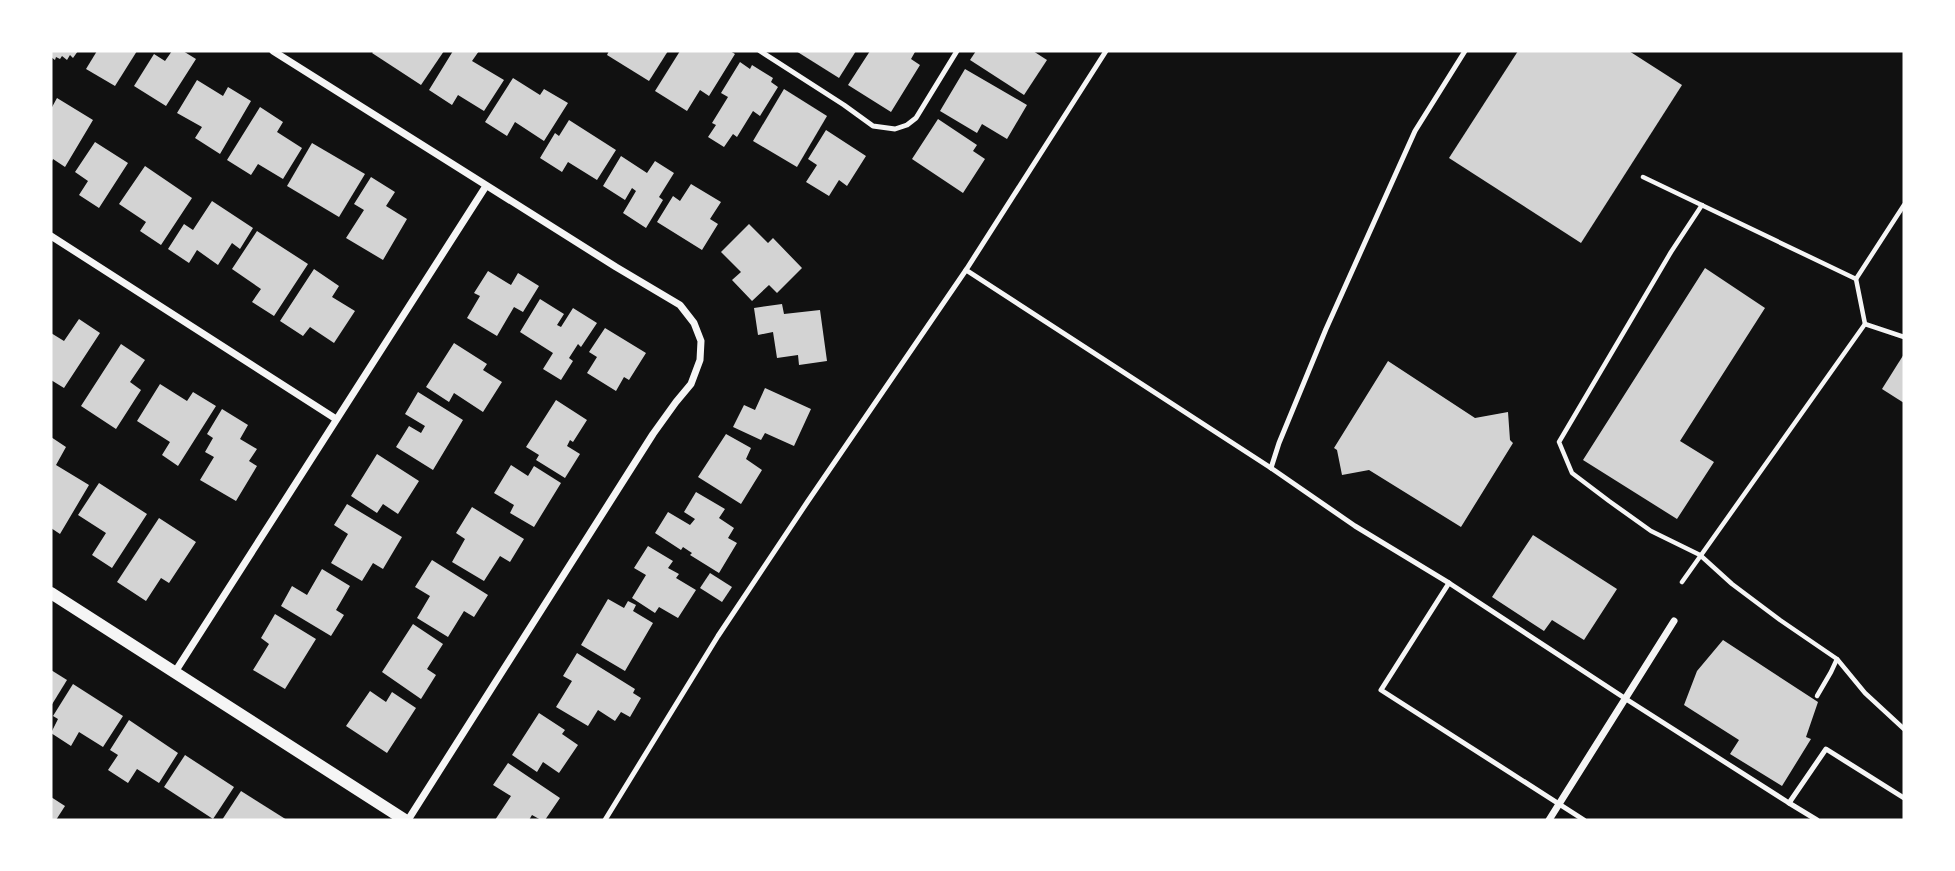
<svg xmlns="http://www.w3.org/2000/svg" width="1955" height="871" viewBox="0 0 1955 871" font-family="Figtree,sans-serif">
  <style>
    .building { fill: #d3d3d3 }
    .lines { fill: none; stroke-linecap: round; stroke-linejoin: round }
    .path { stroke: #f5f5f5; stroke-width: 4.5 }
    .service { stroke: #f5f5f5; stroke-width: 5 }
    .minor { stroke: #f5f5f5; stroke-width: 7 }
    .tertiary { stroke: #f5f5f5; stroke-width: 12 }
  </style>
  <rect width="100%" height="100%" fill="#111"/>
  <g class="building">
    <path d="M51 51H78L73 58 70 55 67 60 62 56 60 59 56 57 55 60 51 57Z"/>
    <path d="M97 51H137L115 86 86 69Z"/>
    <path d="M172 51H183L196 59 166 106 134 86 154 54 165 61Z"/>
    <path d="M374 51H444L421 85 372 53Z"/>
    <path d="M453 51H479L472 61 504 80 484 111 458 95 452 105 429 90Z"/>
    <path d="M609 51H668L649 81 607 55Z"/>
    <path d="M680 51H730L735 54 709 96 700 90 687 111 655 91Z"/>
    <path d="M796 51H856L839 78Z"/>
    <path d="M870 51H913L915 52 911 59 920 65 891 112 848 85Z"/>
    <path d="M976 51H1033L1047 60 1024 95 970 60Z"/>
    <path d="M1518 51H1629L1682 85 1581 243 1449 158Z"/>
    <path d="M740 62 750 69 752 65 773 78 771 82 778 87 760 116 753 111 737 137 733 134 724 147 708 137 716 125 712 123 728 97 721 93Z"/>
    <path d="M965 69 1027 105 1007 139 982 124 977 133 940 111Z"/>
    <path d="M513 78 540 95 544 89 568 103 544 141 515 122 507 136 485 122Z"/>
    <path d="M197 80 223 96 228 87 251 101 220 154 195 138 202 127 177 113Z"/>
    <path d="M784 89 827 116 797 167 753 141Z"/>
    <path d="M57 98 93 120 65 167 53 159 51 163V109Z"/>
    <path d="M260 107 283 122 277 132 302 148 283 179 258 164 251 175 227 160Z"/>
    <path d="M938 119 977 145 973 151 985 159 963 193 912 159Z"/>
    <path d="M569 120 616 150 597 180 568 162 562 172 540 158 555 133 559 136Z"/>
    <path d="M826 130 866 156 847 186 839 180 829 196 806 182 817 165 808 159Z"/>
    <path d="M95 142 128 163 99 208 79 195 88 181 75 172Z"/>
    <path d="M312 143 365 174 339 217 287 186Z"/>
    <path d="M621 156 647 173 655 161 674 173 659 197 663 200 646 228 623 213 636 191 632 188 625 200 603 186Z"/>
    <path d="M145 166 192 198 161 245 140 231 146 222 119 204Z"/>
    <path d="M371 177 395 192 386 206 407 219 383 260 346 238 364 210 354 204Z"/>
    <path d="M691 184 721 202 710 219 718 224 702 250 657 222 673 196 680 201Z"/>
    <path d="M212 201 253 228 240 249 232 243 218 265 197 250 189 263 168 249 184 224 193 230Z"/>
    <path d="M749 224 768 243 773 238 802 268 777 293 769 285 752 301 732 280 741 272 721 252Z"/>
    <path d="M257 231 308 264 274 316 252 302 261 289 232 269Z"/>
    <path d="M1705 268 1765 308 1680 441 1714 462 1677 519 1583 460Z"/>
    <path d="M314 269 339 286 332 297 355 311 334 343 310 327 303 336 280 321Z"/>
    <path d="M488 271 511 285 518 273 539 286 523 312 514 307 497 336 467 318 480 296 474 293Z"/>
    <path d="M540 299 564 314 557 325 561 327 573 308 597 323 581 347 578 344 569 358 573 361 561 380 543 369 553 353 520 332Z"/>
    <path d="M782 304 784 314 820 310 827 361 799 365 798 355 777 358 773 332 758 335 754 308Z"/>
    <path d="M79 319 100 333 64 388 51 380V333L64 341Z"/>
    <path d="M605 328 646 353 629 380 624 377 616 391 587 373 597 357 589 352Z"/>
    <path d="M454 343 487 364 483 370 502 382 483 412 454 393 449 402 426 387Z"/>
    <path d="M121 344 145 360 130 382 141 390 116 429 81 406Z"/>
    <path d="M1904 354V403L1882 389Z"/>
    <path d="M1388 361 1475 418 1508 412 1510 440 1513 443 1461 527 1369 470 1342 475 1337 450 1334 448Z"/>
    <path d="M160 384 187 401 193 392 216 406 178 466 162 455 170 442 137 421Z"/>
    <path d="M765 388 811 409 794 446 765 433 761 440 733 427 744 405 755 410Z"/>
    <path d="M418 392 463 420 433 470 396 447 409 426 421 433 425 426 405 414Z"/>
    <path d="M556 400 587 420 573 442 570 440 567 446 580 454 565 478 536 460 539 455 526 447Z"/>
    <path d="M222 409 248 425 240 439 257 449 249 461 257 466 236 501 200 480 214 457 205 452 213 438 207 434Z"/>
    <path d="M726 434 751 448 746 459 762 470 741 504 698 477Z"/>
    <path d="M51 437 66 447 56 465 89 485 60 534 51 528Z"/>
    <path d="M377 454 419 481 398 514 383 504 377 513 351 496Z"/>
    <path d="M511 465 528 476 534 466 561 483 534 527 510 513 514 505 494 493Z"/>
    <path d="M99 483 147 514 112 568 92 555 106 533 78 515Z"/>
    <path d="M696 492 725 509 719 518 734 528 728 538 737 543 719 573 690 555 692 553 683 547 681 550 655 533 668 512 690 525 695 519 684 512Z"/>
    <path d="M347 504 402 537 383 569 373 563 362 581 331 563 348 534 334 525Z"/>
    <path d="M472 507 524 539 510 562 500 556 484 581 452 562 465 539 456 533Z"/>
    <path d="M159 518 196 542 169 583 161 578 146 601 117 582Z"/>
    <path d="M1533 535 1617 589 1584 640 1552 620 1544 631 1492 597Z"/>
    <path d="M648 546 673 561 668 568 679 574 676 578 696 590 678 618 659 607 655 613 632 598 646 575 634 568Z"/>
    <path d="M432 560 488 595 474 617 464 611 448 637 417 618 430 596 415 587Z"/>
    <path d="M322 569 350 586 336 610 344 615 331 636 281 606 292 586 307 595Z"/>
    <path d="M710 573 732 587 722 602 700 588Z"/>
    <path d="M608 599 624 608 628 601 636 605 633 611 653 623 625 671 581 645Z"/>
    <path d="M275 614 316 639 285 689 253 670 269 644 261 638Z"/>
    <path d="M413 624 443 644 427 669 436 675 421 699 382 672Z"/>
    <path d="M1723 640 1818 702 1806 737 1811 739 1782 786 1730 754 1739 740 1684 705 1697 671Z"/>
    <path d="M577 653 635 689 633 693 641 698 630 717 621 712 615 721 598 710 588 726 556 707 572 681 563 676Z"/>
    <path d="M51 670 67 680 51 706Z"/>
    <path d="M73 684 123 716 103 747 79 732 71 746 51 733 58 719 53 716Z"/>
    <path d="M370 691 386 702 392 692 416 708 387 753 346 726Z"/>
    <path d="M539 713 565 730 562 734 578 745 559 773 543 762 537 772 512 755Z"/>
    <path d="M129 720 178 753 159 783 137 769 128 783 108 770 118 755 110 750Z"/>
    <path d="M185 755 234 787 213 819 164 787Z"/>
    <path d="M508 763 560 798 545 820H541L532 815 529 820H495L511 796 493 785Z"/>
    <path d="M241 791 287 820H222Z"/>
    <path d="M51 797 65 806 56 820H51Z"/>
  </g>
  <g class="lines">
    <g class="path">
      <path d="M1643 177 1856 279 1865 324 1904 337"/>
      <path d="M1702 205 1671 252 1559 442 1572 473 1609 501 1651 531 1700 555 1732 584 1780 620 1837 659 1865 693 1904 729"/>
      <path d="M1856 279 1904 205"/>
      <path d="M1682 582 1865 324"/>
      <path d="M1817 696 1831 672 1837 659"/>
    </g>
    <g class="service">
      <path d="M760 51 844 105 873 126 895 129 907 125 916 118 957 51"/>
      <path d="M966 270 1271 468"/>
      <path d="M1449 583 1355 526 1271 468 1279 443 1326 329 1415 131 1465 51"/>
      <path d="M1789 803 1817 820"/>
      <path d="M605 820 718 636 808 501 966 270 1106 51"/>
      <path d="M1584 820 1381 690 1449 583 1626 699 1789 803 1826 749 1904 798"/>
    </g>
    <g class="minor">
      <path d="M273 51 616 267 680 305 694 323 701 341 700 360 691 384 676 402 653 434 408 820"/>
      <path d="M51 236 336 419"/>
      <path d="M175 672 486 186"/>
      <path d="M1549 820 1674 621"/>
    </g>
    <path class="tertiary" d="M51 593 405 820"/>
  </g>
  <rect width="1955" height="871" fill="none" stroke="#ffffff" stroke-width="105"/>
</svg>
